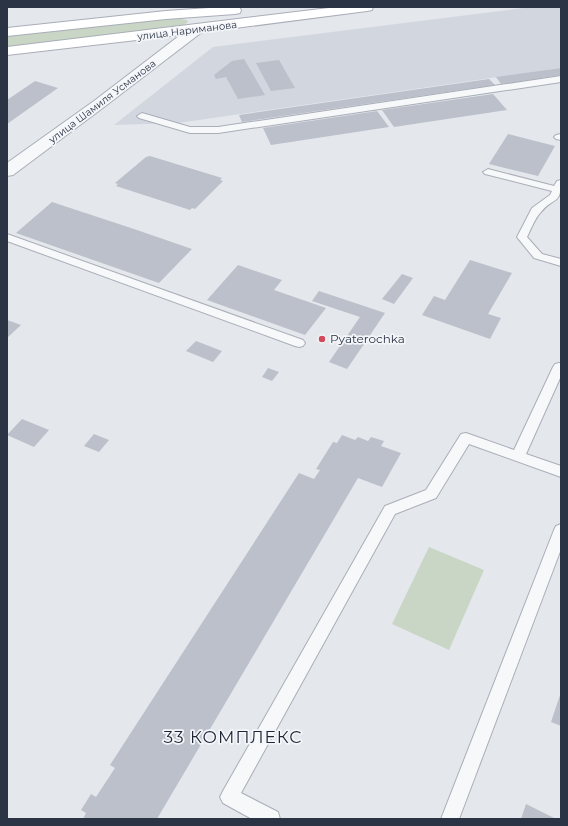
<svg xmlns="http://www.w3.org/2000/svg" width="568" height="826" viewBox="0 0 568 826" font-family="Montserrat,sans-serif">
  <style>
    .built { fill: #d2d6de }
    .green { fill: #c9d6c5 }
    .building { fill: #bbc0ca }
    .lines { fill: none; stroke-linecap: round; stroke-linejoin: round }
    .lane-casing { stroke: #a9aeb7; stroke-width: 2 }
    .street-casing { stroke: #a9aeb7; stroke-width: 2 }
    .secondary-casing { stroke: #a9aeb7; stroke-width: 2 }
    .lane { fill: #f7f8fa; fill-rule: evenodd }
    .street { fill: #f7f8fa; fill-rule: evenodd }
    .secondary { fill: #fff; fill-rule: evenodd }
    .poi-dot { fill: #d1495b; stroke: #f4f6f9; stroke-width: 1.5 }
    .labels { text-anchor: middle; stroke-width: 3.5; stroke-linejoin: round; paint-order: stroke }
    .far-street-label { font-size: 10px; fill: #2b3445; stroke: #f4f6f9 }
    .poi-label { font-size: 12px; fill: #2b3445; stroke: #f4f6f9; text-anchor: start }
    .near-quarter-label { font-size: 17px; letter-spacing: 1px; fill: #1d2536; stroke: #f4f6f9 }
  </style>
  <rect width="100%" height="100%" fill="#e4e7ec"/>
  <path class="built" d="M531 7H561V68L178 123 114 125 213 47Z"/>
  <g class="green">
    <path d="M175 18 187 20 188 22 183 26 175 28 7 47V36Z"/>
    <path d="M429 547 484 570 449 650 392 624Z"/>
  </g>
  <g class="building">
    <path d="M244 59 265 95 238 99 226 77 216 79 214 75 232 61Z"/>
    <path d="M279 60 295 88 271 91 256 63Z"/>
    <path d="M561 68V75L501 84 496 77Z"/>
    <path d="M489 79 495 85 242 122 239 115Z"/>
    <path d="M35 81 58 88 7 124V100Z"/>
    <path d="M493 94 507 110 394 127 382 110Z"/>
    <path d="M377 111 389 127 271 145 263 128Z"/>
    <path d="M508 134 555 146 538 176 489 164Z"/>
    <path d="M150 156 222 178 220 180 223 181 195 209 192 208 190 210 116 186 118 184 115 183 146 157Z"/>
    <path d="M52 202 134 229 192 249 159 283 16 233Z"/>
    <path d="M470 260 512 273 488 314 501 318 490 339 422 315 434 296 445 300Z"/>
    <path d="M238 265 282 280 274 290 326 308 305 335 207 300Z"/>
    <path d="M402 274 413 278 394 304 382 299Z"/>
    <path d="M319 291 385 313 347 369 329 362 360 317 312 301Z"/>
    <path d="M7 320 21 325 7 338Z"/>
    <path d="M196 341 222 351 213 362 186 351Z"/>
    <path d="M268 368 279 372 272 381 262 377Z"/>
    <path d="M22 419 49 430 34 447 7 435Z"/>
    <path d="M94 434 109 440 99 452 84 446Z"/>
    <path d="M342 435 355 440 358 437 368 441 371 437 384 441 381 446 401 453 382 487 358 478 157 819H83L86 813 81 810 91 794 96 797 115 768 110 765 299 473 314 479 320 470 316 469 333 442 337 443Z"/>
    <path d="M561 692V726L551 722Z"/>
    <path d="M526 804 556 819H521Z"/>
  </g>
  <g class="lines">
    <defs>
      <g id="lane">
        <path d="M561 76V82L218 133H190L139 118 137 116 142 113 190 127H218Z"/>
        <path d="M561 134V140L556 139 554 137 556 135Z"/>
        <path d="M488 169 554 186 557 181 561 180C561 206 554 196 541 212 535 218 531 229 527 237L542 254 561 259V266L534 258 517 237 532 208 550 195 552 191 485 174 483 172Z"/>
        <path d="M7 234 303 340 305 343 303 346 299 347 295 346 7 241Z"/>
        <path d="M559 363H561V376L526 454 561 466V477L469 444 436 498 395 514 241 793 278 812 280 819H252L223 803 220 797 223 791 385 506 426 490 461 434 466 433 514 450 553 367 555 364Z"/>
        <path d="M561 524V549L459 819H441L554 530 556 526Z"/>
      </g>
      <path id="street" d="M197 25 202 26 204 29 202 32 104 107 13 175 7 176V163L94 101 192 26Z"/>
      <g id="secondary">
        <path d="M223 7H239L241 10 240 13 235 14 166 19 7 36V28L166 11Z"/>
        <path d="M337 7H373L372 10 367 11 197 33 7 55V47Z"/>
      </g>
    </defs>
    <use href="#lane" class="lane-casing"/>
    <use href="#street" class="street-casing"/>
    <use href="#secondary" class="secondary-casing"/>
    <use href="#lane" class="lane"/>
    <use href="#street" class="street"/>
    <use href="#secondary" class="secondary"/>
  </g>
  <circle class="poi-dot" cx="322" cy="339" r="4"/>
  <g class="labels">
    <g class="far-street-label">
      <text transform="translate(187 30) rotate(-7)" y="4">улица Нариманова</text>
      <text transform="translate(102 101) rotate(-37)" y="4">улица Шамиля Усманова</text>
    </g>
    <g class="poi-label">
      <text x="330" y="343">Pyaterochka</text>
    </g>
    <g class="near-quarter-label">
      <text x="233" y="743">33 КОМПЛЕКС</text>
    </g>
  </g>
  <rect width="568" height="826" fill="none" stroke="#2b3445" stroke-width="16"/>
</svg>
